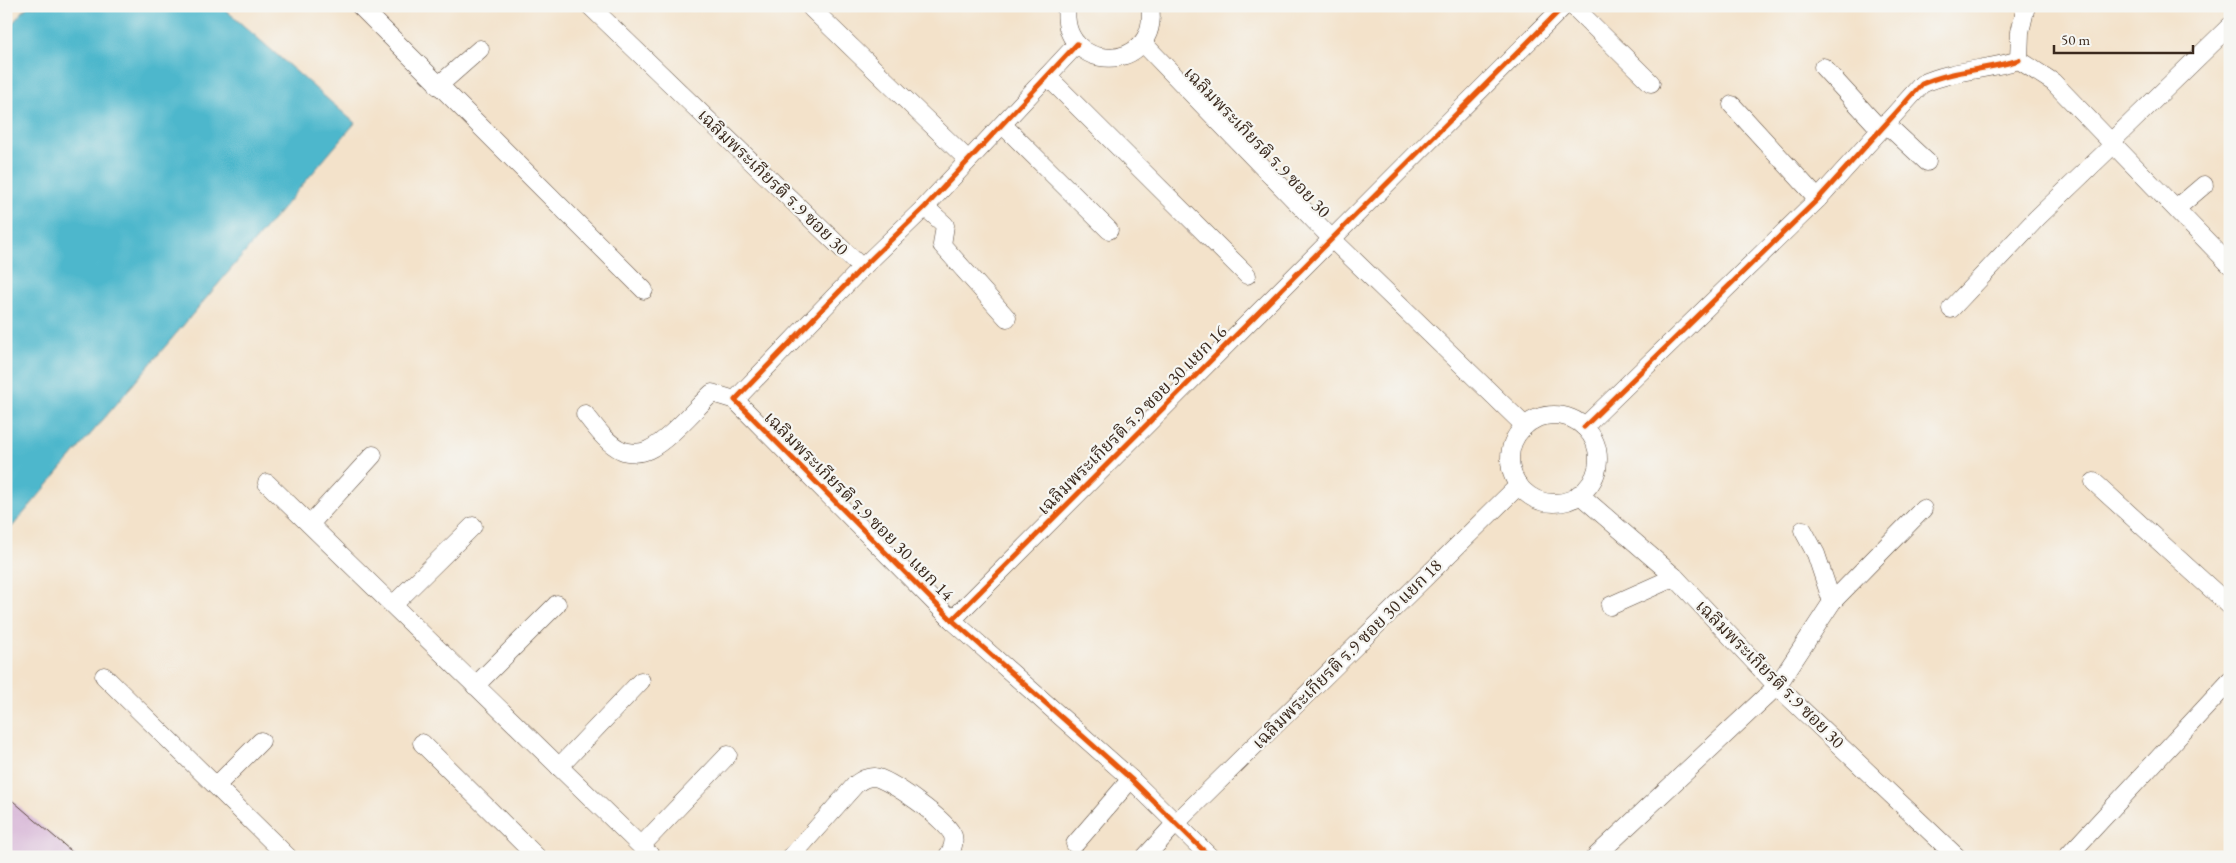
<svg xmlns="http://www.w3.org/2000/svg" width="2236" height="863" viewBox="0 0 2236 863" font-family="'EB Garamond','Noto Serif Thai',serif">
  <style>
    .water { fill: #4eb7cc; stroke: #447075 }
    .building { fill: #d6b3d6 }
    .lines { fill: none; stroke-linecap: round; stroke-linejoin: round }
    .minor-casing { stroke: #574638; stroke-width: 19 }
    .minor { stroke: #fff; stroke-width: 18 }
    .cycleway-casing { stroke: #f6f6f2; stroke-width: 8 }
    .cycleway { stroke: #e8590c; stroke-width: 5 }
    .labels { text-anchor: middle; stroke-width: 4.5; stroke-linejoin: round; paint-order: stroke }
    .street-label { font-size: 18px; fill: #3b2a1e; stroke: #f6f6f2 }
  </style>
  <rect width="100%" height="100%" fill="#f6f6f2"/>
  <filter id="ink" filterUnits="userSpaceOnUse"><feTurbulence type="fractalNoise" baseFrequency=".02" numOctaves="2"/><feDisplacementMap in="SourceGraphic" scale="10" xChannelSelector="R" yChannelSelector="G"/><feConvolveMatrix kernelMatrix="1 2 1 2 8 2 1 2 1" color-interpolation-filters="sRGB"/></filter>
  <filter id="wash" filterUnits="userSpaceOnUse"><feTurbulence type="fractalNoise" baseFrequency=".0096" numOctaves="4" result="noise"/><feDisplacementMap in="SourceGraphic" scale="20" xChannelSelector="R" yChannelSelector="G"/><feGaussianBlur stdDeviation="1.12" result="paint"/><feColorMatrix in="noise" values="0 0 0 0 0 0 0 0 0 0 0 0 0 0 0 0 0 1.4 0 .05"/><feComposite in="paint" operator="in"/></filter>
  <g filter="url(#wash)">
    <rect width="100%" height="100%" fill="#f3e2ca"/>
    <path class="water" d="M28 6H221L355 123 6 534V30Z"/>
    <g id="blocks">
      <path class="building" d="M6 795 78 857H19L6 846Z"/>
    </g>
  </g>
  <g filter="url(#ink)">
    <use href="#blocks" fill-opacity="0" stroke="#574638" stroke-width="1"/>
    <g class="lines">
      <defs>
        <g id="minor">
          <path d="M360 6 644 290"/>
          <path d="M590 6 862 268"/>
          <path d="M1067 6C1058 75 1161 75 1150 6"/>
          <path d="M1573 6 1651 83"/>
          <path d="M812 9 968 160"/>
          <path d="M1143 43 1332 239 1525 426"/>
          <path d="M1077 44 925 207 862 268 735 400 952 620 1131 779 1210 857"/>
          <path d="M2019 60 2053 82 2230 265"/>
          <path d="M2019 60 2020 32 2026 6"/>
          <path d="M1823 67 1880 129"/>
          <path d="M1047 76 1247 275"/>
          <path d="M438 86 480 49"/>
          <path d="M1732 105 1818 199"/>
          <path d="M1885 123 1927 162"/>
          <path d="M1003 125 1109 230"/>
          <path d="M2111 142 2230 26"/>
          <path d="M925 207 945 225 942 245 1007 318"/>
          <path d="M2177 208 2204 185"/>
          <path d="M1951 309 2037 218 2114 144"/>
          <path d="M585 414C595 426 606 443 621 450 628 453 640 454 648 450 668 441 695 409 712 393L735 400"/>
          <circle cx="1554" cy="459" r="44"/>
          <path d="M1584 427 1818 199 1922 84C1952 70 1987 70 2019 60"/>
          <path d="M2094 482 2230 606"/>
          <path d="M267 483 652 857"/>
          <path d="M1579 494 1675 577 1777 686 1957 857"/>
          <path d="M310 524 373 455"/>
          <path d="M1803 530 1816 554 1832 602"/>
          <path d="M393 605 473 526"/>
          <path d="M1610 606 1675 577"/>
          <path d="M952 620 1564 6"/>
          <path d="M104 676 288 857"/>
          <path d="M475 686 557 604"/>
          <path d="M422 743 537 857"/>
          <path d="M559 767 641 681"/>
          <path d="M216 786 261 741"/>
          <path d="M1075 844 1131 779"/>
          <path d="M641 846 728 755"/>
          <path d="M791 857 856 784C862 780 866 777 874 777 890 779 948 821 953 836 955 844 952 850 947 857"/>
          <path d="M1145 857 1176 823 1519 485"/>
          <path d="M1595 857 1777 686 1832 602 1923 509"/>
          <path d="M2067 857 2230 681"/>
        </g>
      </defs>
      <use href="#minor" class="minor-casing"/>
      <use href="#minor" class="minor"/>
      <defs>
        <g id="cycleway">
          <path d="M1077 44 925 207 862 268 735 400 952 620 1131 779 1210 857"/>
          <path d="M1584 427 1818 199 1922 84C1952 70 1987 70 2019 60"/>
          <path d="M952 620 1564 6"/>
        </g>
      </defs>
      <use href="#cycleway" class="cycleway-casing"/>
      <use href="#cycleway" class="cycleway"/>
    </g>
  </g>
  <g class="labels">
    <g class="street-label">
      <text transform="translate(1257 142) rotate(46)" y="6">เฉลิมพระเกียรติ ร.9 ซอย 30</text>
      <text transform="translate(773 182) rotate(44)" y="6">เฉลิมพระเกียรติ ร.9 ซอย 30</text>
      <text transform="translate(1132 420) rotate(-45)" y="6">เฉลิมพระเกียรติ ร.9 ซอย 30 แยก 16</text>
      <text transform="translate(859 506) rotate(45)" y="6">เฉลิมพระเกียรติ ร.9 ซอย 30 แยก 14</text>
      <text transform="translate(1347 654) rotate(-45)" y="6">เฉลิมพระเกียรติ ร.9 ซอย 30 แยก 18</text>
      <text transform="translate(1770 674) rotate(45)" y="6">เฉลิมพระเกียรติ ร.9 ซอย 30</text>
    </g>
  </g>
  <rect width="2236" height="863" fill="none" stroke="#f6f6f2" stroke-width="25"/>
  <path d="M2054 45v8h139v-8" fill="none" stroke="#3b2a1e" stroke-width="2.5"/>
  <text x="2061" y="45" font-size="15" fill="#3b2a1e" stroke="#f6f6f2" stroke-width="4" paint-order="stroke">50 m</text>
</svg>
